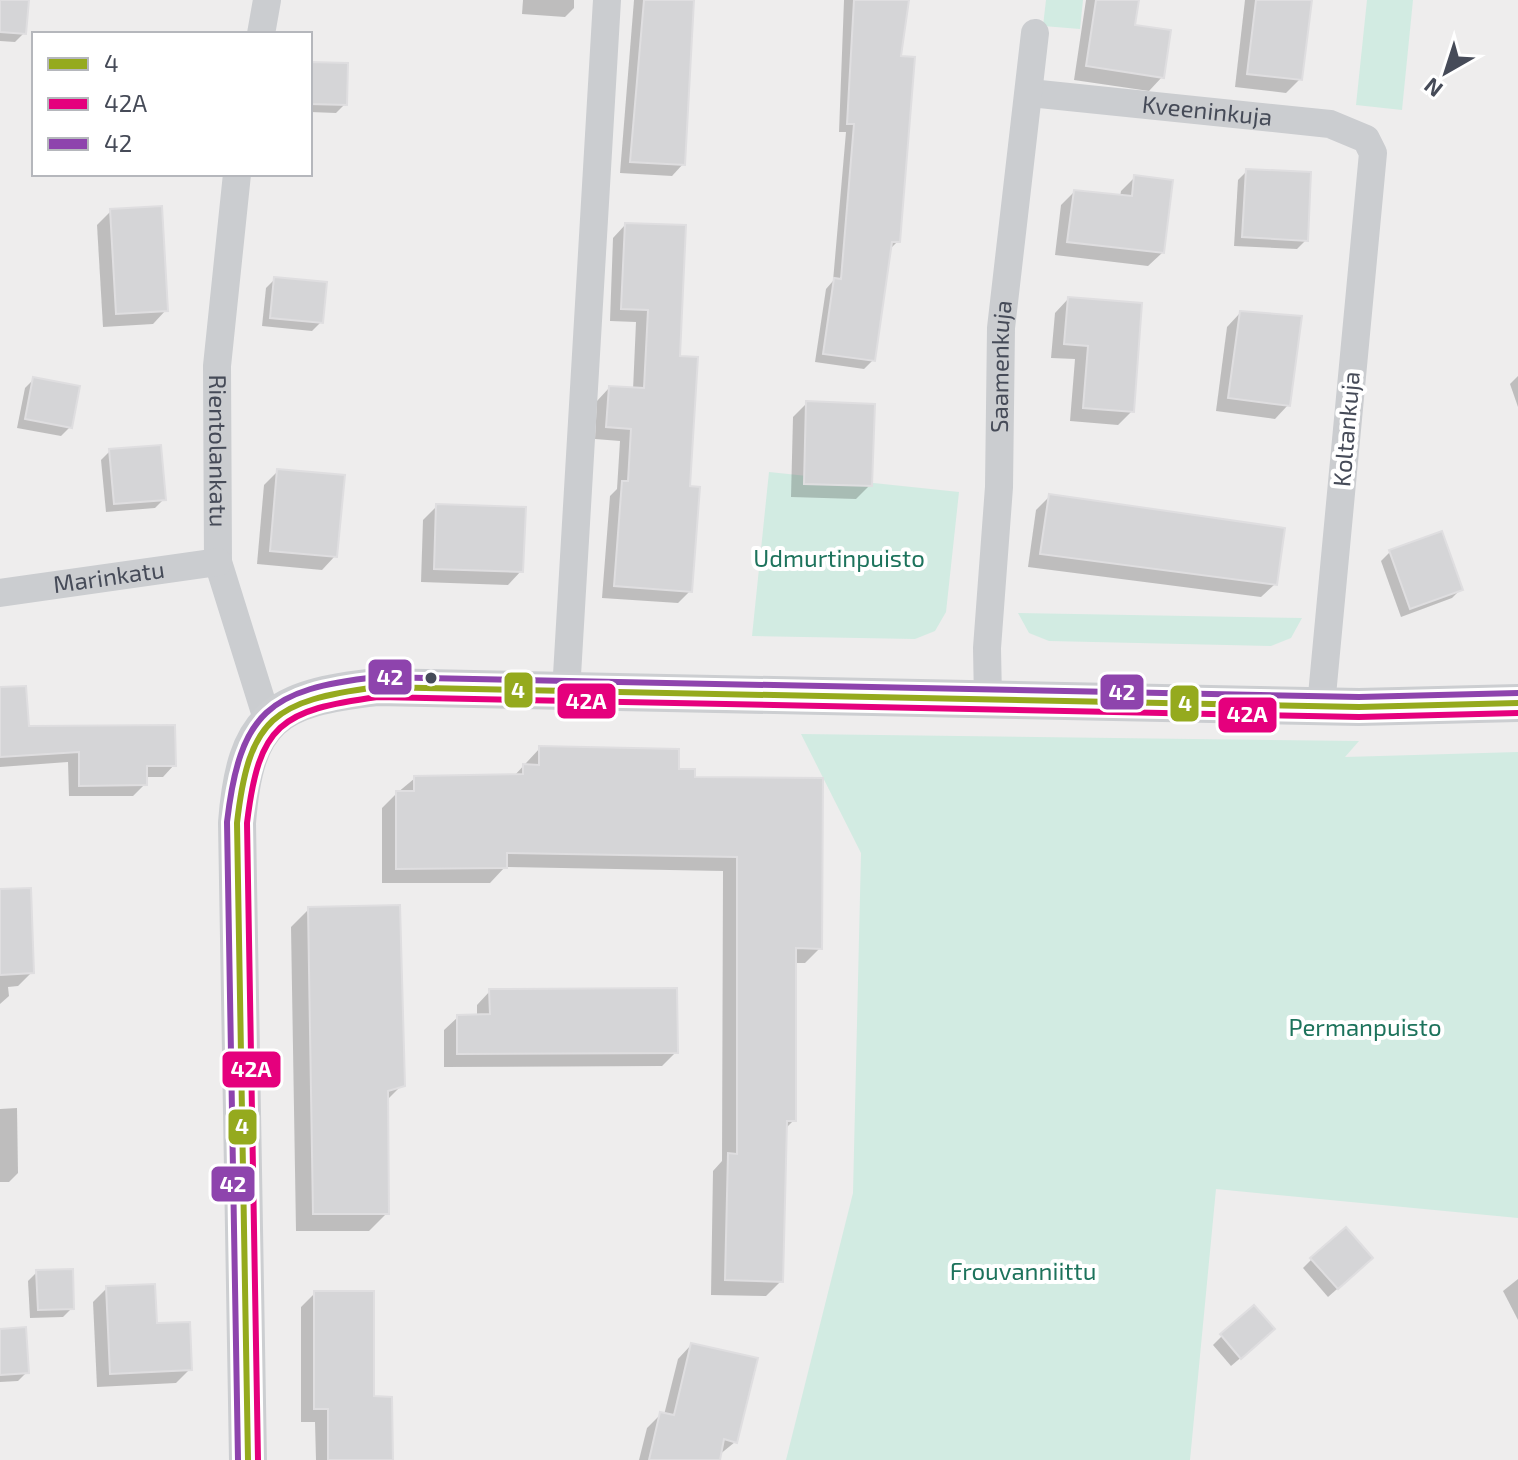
<svg xmlns="http://www.w3.org/2000/svg" width="1518" height="1460" viewBox="0 0 1518 1460" font-family="'Exo 2',sans-serif">
  <style>
    .green { fill: #d2ebe2 }
    .shadow { fill: #0003 }
    .building { fill: #d5d5d7; stroke: #dfdee0; stroke-width: 2 }
    .lines { fill: none; stroke-linecap: round; stroke-linejoin: round }
    .street { stroke: #cbcdd0; stroke-width: 28 }
    .secondary { stroke: #ccced1; stroke-width: 38 }
    .bus-1-casing { stroke: #fff; stroke-width: 12 }
    .bus-2-casing { stroke: #fff; stroke-width: 12 }
    .bus-3-casing { stroke: #fff; stroke-width: 12 }
    .bus-1 { stroke: #95aa1e; stroke-width: 6 }
    .bus-2 { stroke: #e5007d; stroke-width: 6 }
    .bus-3 { stroke: #8e44ad; stroke-width: 6 }
    .bus-dot { fill: #464b58; stroke: #fff; stroke-width: 3 }
    .labels { text-anchor: middle; stroke-width: 8; stroke-linejoin: round; paint-order: stroke }
    .street-label { font-size: 24px; fill: #464b58; stroke: #fff }
    .park-label { font-size: 24px; fill: #1d735c; stroke: #fff }
    .line-badge { stroke: #fff; stroke-width: 3 }
    .badge-label { font-size: 22px; text-anchor: middle; font-weight: bold; fill: #fff }
  </style>
  <rect width="100%" height="100%" fill="#eeeded"/>
  <g class="green">
    <path d="M1046 0H1083L1080 29 1043 26Z"/>
    <path d="M1367 0H1413L1402 110 1356 105Z"/>
    <path d="M769 472 959 492 946 612 935 631 915 639 752 636Z"/>
    <path d="M1018 613 1302 618 1291 638 1271 646 1049 641 1029 633Z"/>
    <path d="M801 734 1359 741 1345 757 1518 752V1218L1216 1189 1190 1460H786L853 1193 861 853Z"/>
  </g>
  <g class="shadow">
    <path d="M0 0H27L24 33 15 42 0 41Z"/>
    <path d="M523 0H574V8L565 17 522 14Z"/>
    <path d="M634 0H693L683 164 672 176 620 173Z"/>
    <path d="M844 0H907L899 58 898 241 889 250 873 360 864 369 815 362 826 289 833 281 846 132H839Z"/>
    <path d="M1086 0H1137L1133 27 1162 77 1149 91 1074 80Z"/>
    <path d="M1245 0H1310L1300 79 1286 93 1235 87Z"/>
    <path d="M310 64 345 104 336 113 310 112Z"/>
    <path d="M1247 171 1306 240 1297 249 1234 246 1238 180Z"/>
    <path d="M1135 177 1162 253 1148 266 1055 255 1061 205 1074 192 1120 197 1121 191Z"/>
    <path d="M111 211 166 310 153 324 103 327 97 225Z"/>
    <path d="M625 225 678 358 688 488 690 591 678 603 602 598 610 496 617 489 620 441 595 439 597 401 609 388 633 390 636 322 610 321 613 238Z"/>
    <path d="M275 279 321 322 312 331 262 326 266 288Z"/>
    <path d="M1068 299 1132 411 1118 425 1070 421 1075 359 1051 358 1055 313Z"/>
    <path d="M1240 313 1288 405 1275 419 1216 411 1227 327Z"/>
    <path d="M1518 376V407L1510 384Z"/>
    <path d="M34 379 70 427 61 436 17 428 25 388Z"/>
    <path d="M807 403 870 485 856 499 791 497 793 417Z"/>
    <path d="M110 451 164 499 155 508 106 512 101 460Z"/>
    <path d="M278 471 335 556 322 570 257 564 264 485Z"/>
    <path d="M1050 496 1275 584 1261 597 1028 567 1036 510Z"/>
    <path d="M437 506 521 571 508 585 421 582 423 520Z"/>
    <path d="M1390 552 1461 589 1452 598 1401 617 1381 561Z"/>
    <path d="M0 689 27 728 174 765 163 777H145V784L133 796H69L68 762 0 767Z"/>
    <path d="M540 748 677 771 693 779 820 948 805 963H794V1120L784 1130 781 1281 766 1296 711 1295 713 1171 722 1161 723 871 505 867 490 883H382V808L397 793 415 778 514 776Z"/>
    <path d="M0 891 32 972 18 986 8 987 9 996 0 1004Z"/>
    <path d="M309 909 402 1085 386 1101 387 1213 369 1231H296L291 927Z"/>
    <path d="M490 991 676 1052 662 1066 444 1067V1030L458 1017H477V1005Z"/>
    <path d="M17 1108 18 1173 9 1182H0V1109Z"/>
    <path d="M1312 1259 1362 1267 1328 1297 1303 1268Z"/>
    <path d="M37 1272 72 1308 63 1317 30 1318 28 1281Z"/>
    <path d="M1518 1279V1320L1503 1291Z"/>
    <path d="M107 1288 155 1325 190 1369 176 1383 97 1387 93 1302Z"/>
    <path d="M315 1293 372 1398 391 1460H316L315 1422H301V1307Z"/>
    <path d="M0 1331 27 1372 18 1381 0 1382Z"/>
    <path d="M1222 1336 1264 1338 1231 1366 1213 1345Z"/>
    <path d="M691 1345 735 1442 719 1455 717 1460H639L647 1428 661 1414 664 1415 678 1359Z"/>
  </g>
  <g class="building">
    <path d="M0 0H29L26 34 0 32Z"/>
    <path d="M644 0H694L685 165 630 162Z"/>
    <path d="M854 0H909L901 56 915 57 900 242H892L875 361 823 354 834 278 841 279 854 124H847Z"/>
    <path d="M1096 0H1139L1135 25 1171 30 1164 78 1086 66Z"/>
    <path d="M1256 0H1312L1302 80 1247 74Z"/>
    <path d="M310 62 348 63 347 105 310 104Z"/>
    <path d="M1246 169 1311 172 1308 241 1242 237Z"/>
    <path d="M1134 175 1173 180 1164 253 1067 242 1074 190 1132 196Z"/>
    <path d="M162 206 168 311 116 314 110 209Z"/>
    <path d="M625 223 686 225 680 356 698 357 690 486 700 487 692 592 614 586 622 481H628L631 429 606 427 609 386 644 388 648 310 621 309Z"/>
    <path d="M274 277 327 282 323 323 270 318Z"/>
    <path d="M1068 297 1142 303 1134 412 1083 408 1088 346 1064 344Z"/>
    <path d="M1240 311 1302 316 1290 406 1228 398Z"/>
    <path d="M33 377 80 386 72 428 25 419Z"/>
    <path d="M806 401 875 404 872 486 804 484Z"/>
    <path d="M161 445 166 500 114 504 109 449Z"/>
    <path d="M277 469 345 475 337 557 270 551Z"/>
    <path d="M1049 494 1285 528 1277 585 1040 554Z"/>
    <path d="M436 504 526 507 523 572 434 569Z"/>
    <path d="M1442 531 1463 590 1410 609 1389 550Z"/>
    <path d="M26 686 29 726 175 725 176 766H147V785L79 786V752L0 757V687Z"/>
    <path d="M539 746 679 749V769H695V777L823 778 822 949 796 948V1121H787L783 1282 725 1280 728 1153 737 1154V857L507 853V868L396 869V791H414V776L523 774V764L539 765Z"/>
    <path d="M31 888 34 973 0 975V889Z"/>
    <path d="M400 905 405 1086 388 1091 389 1214H313L308 907Z"/>
    <path d="M677 988 678 1053 457 1054V1015L490 1014 489 989Z"/>
    <path d="M1346 1227 1373 1258 1338 1289 1310 1258Z"/>
    <path d="M73 1269 74 1309 38 1310 36 1270Z"/>
    <path d="M155 1284 157 1323 190 1322 192 1370 110 1374 106 1286Z"/>
    <path d="M314 1291H374V1396L392 1397 393 1460H328V1409H314Z"/>
    <path d="M1254 1305 1275 1329 1241 1359 1220 1334Z"/>
    <path d="M26 1327 29 1373 0 1375V1329Z"/>
    <path d="M691 1343 758 1358 737 1443 724 1439 720 1460H649L660 1412 674 1415Z"/>
  </g>
  <g class="lines">
    <g class="street">
      <path d="M261 34 267 0"/>
      <path id="s1" d="M1030 93 1330 124 1366 139 1373 153 1321 706"/>
      <path id="s2" d="M237 174 217 366 218 562 268 722"/>
      <path id="s3" d="M0 593 218 562"/>
      <path d="M566 692 607 0"/>
      <path id="s4" d="M988 700 987 648 999 487 1001 328 1035 33"/>
    </g>
    <path class="secondary" d="M248 1460 237 823C245 717 275 698 377 687L1359 707 1518 703"/>
    <defs>
      <path id="bus-1" d="M248 1460 237 823C249 717 274 701 377 687L1359 707 1518 703"/>
      <path id="bus-2" d="M258 1460 247 823C259 724 280 710 378 697L1359 717 1518 713"/>
      <path id="bus-3" d="M238 1460 227 822C240 712 269 689 377 677L1359 697 1518 693"/>
    </defs>
    <use href="#bus-1" class="bus-1-casing"/>
    <use href="#bus-2" class="bus-2-casing"/>
    <use href="#bus-3" class="bus-3-casing"/>
    <use href="#bus-1" class="bus-1"/>
    <use href="#bus-2" class="bus-2"/>
    <use href="#bus-3" class="bus-3"/>
  </g>
  <circle class="bus-dot" cx="431" cy="678" r="7"/>
  <g class="labels">
    <g class="street-label">
      <text dy="8" stroke="none"><textPath href="#s1" startOffset="178">Kveeninkuja</textPath></text>
      <text dy="8" stroke="none"><textPath href="#s4" startOffset="334">Saamenkuja</textPath></text>
      <text transform="translate(1347 429) rotate(-85)" y="8">Koltankuja</text>
      <text dy="8" stroke="none"><textPath href="#s2" startOffset="278">Rientolankatu</textPath></text>
      <text dy="8" stroke="none"><textPath href="#s3" startOffset="110">Marinkatu</textPath></text>
    </g>
    <g class="park-label">
      <text x="839" y="567">Udmurtinpuisto</text>
      <text x="1365" y="1036">Permanpuisto</text>
      <text x="1023" y="1280">Frouvanniittu</text>
    </g>
  </g>
  <g class="line-badge">
    <rect x="367" y="658" width="46" height="38" rx="8" fill="#8e44ad"/>
    <rect x="503" y="671" width="31" height="38" rx="8" fill="#95aa1e"/>
    <rect x="1099" y="673" width="46" height="38" rx="8" fill="#8e44ad"/>
    <rect x="556" y="682" width="61" height="38" rx="8" fill="#e5007d"/>
    <rect x="1169" y="684" width="31" height="39" rx="8" fill="#95aa1e"/>
    <rect x="1217" y="696" width="61" height="38" rx="8" fill="#e5007d"/>
    <rect x="221" y="1050" width="61" height="39" rx="8" fill="#e5007d"/>
    <rect x="227" y="1108" width="31" height="38" rx="8" fill="#95aa1e"/>
    <rect x="210" y="1165" width="46" height="38" rx="8" fill="#8e44ad"/>
  </g>
  <g class="badge-label">
    <text x="390" y="685">42</text>
    <text x="518" y="698">4</text>
    <text x="1122" y="700">42</text>
    <text x="586" y="709">42A</text>
    <text x="1185" y="711">4</text>
    <text x="1247" y="722">42A</text>
    <text x="251" y="1077">42A</text>
    <text x="242" y="1134">4</text>
    <text x="233" y="1192">42</text>
  </g>
  <rect x="32" y="32" width="280" height="144" fill="#ffffff" stroke="#b5b7bc" stroke-width="2"/>
  <rect x="48" y="58" width="40" height="12" fill="#95aa1e" stroke="#b5b7bc" stroke-width="2"/>
  <text x="104" y="72" font-size="24" fill="#464b58">4</text>
  <rect x="48" y="98" width="40" height="12" fill="#e5007d" stroke="#b5b7bc" stroke-width="2"/>
  <text x="104" y="112" font-size="24" fill="#464b58">42A</text>
  <rect x="48" y="138" width="40" height="12" fill="#8e44ad" stroke="#b5b7bc" stroke-width="2"/>
  <text x="104" y="152" font-size="24" fill="#464b58">42</text>
  <g transform="translate(1446 72) rotate(219)" stroke="#ffffff" stroke-width="6" paint-order="stroke">
  <path d="M0-6L14 30L0 20L-14 30Z" fill="#464b58"/>
  <text y="-12" font-size="22" font-weight="bold" text-anchor="middle" fill="#464b58">N</text>
  </g>
</svg>
